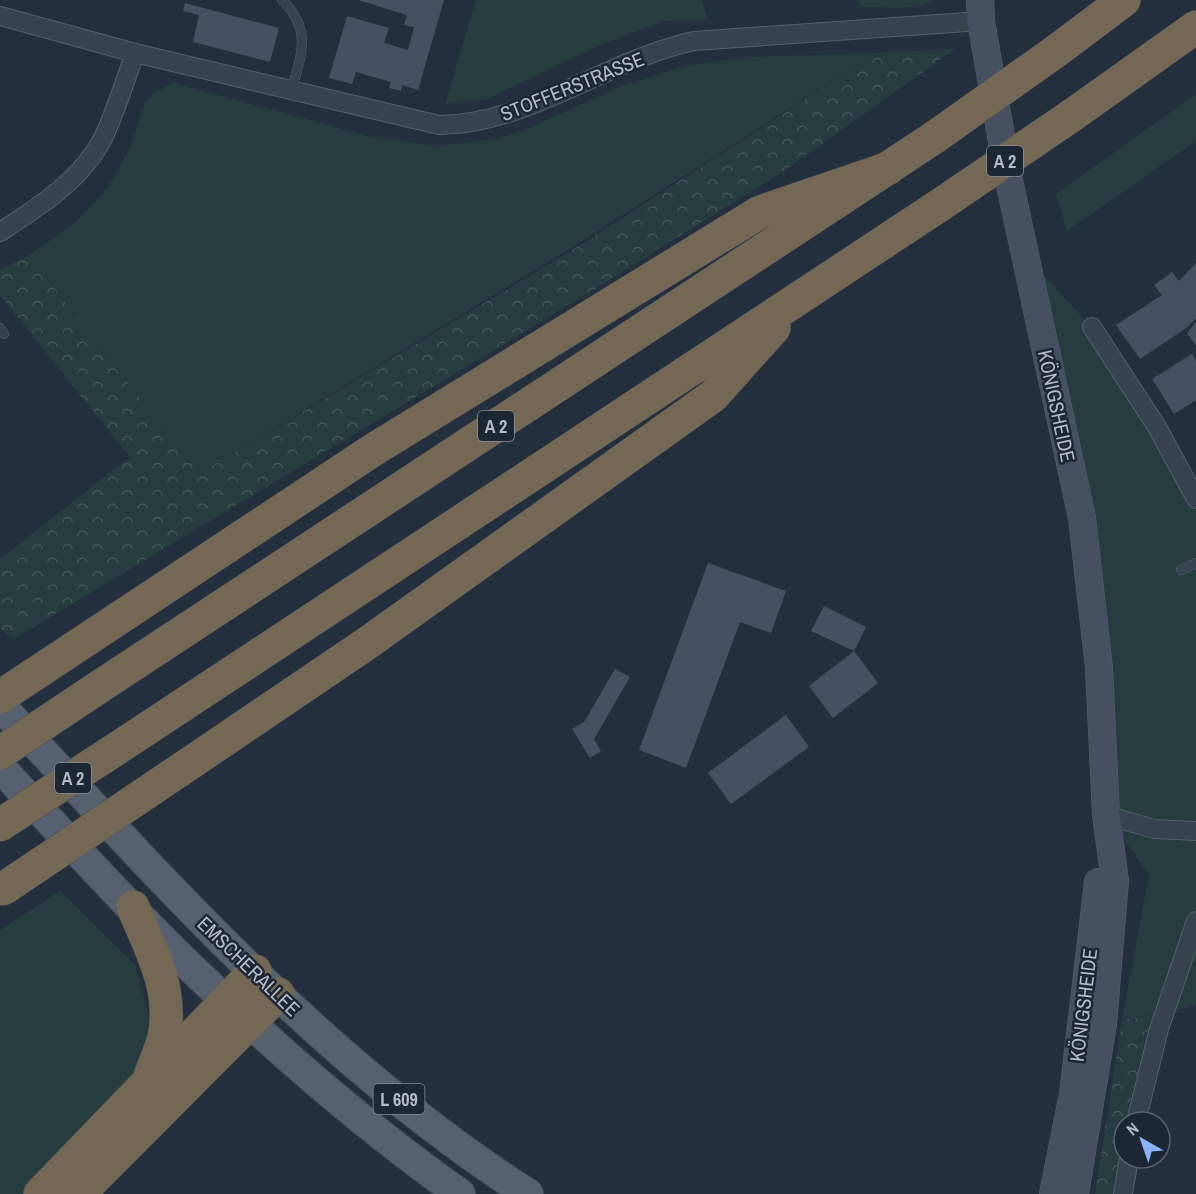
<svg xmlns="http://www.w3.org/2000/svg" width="1196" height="1194" viewBox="0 0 1196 1194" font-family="'Archivo Narrow',sans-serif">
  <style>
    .green { fill: #263c3f }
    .forest { fill: url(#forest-crowns) }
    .building { fill: #455162 }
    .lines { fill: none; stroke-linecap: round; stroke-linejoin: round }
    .lane-casing { stroke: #565f6c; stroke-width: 10 }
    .street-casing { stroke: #565f6c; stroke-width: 20 }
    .secondary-casing { stroke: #565f6c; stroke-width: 28 }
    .primary-casing { stroke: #414a57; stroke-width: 32 }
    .highway-casing { stroke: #434c59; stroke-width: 34 }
    .lane { stroke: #38414e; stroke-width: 9 }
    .street { stroke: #38414e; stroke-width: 18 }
    .secondary { stroke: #465061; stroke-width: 27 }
    .primary { stroke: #56606e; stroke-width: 30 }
    .highway { stroke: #746855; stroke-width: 33 }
    .highway-bridge-casing { stroke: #434c59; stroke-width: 34; stroke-linecap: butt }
    .highway-bridge { stroke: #746855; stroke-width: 33 }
    .labels { text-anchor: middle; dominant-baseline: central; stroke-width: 5; stroke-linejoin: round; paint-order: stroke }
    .shield { fill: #1d2633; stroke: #878f9c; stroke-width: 1.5 }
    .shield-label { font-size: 18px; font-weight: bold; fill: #b4bcc9 }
    .street-label { font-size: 20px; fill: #b4bcc9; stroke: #1d2633 }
  </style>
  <defs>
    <pattern id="forest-crowns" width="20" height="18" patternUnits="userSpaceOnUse" patternTransform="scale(1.5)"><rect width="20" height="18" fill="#263c3f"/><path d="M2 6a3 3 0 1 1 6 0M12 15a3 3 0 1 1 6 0" fill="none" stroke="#435659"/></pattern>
  </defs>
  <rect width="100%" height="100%" fill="#242f3e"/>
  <g class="green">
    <polygon points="476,0 702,0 708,20 664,21 600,45 487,99 445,104"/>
    <path d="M859,0h78c-21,11 -54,7 -78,7z"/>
    <polygon points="877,53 568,250 199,474 29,255 72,225 107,189 130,148 145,103 155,92 174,83 368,136 435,146 497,139 525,130 619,87 684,66 750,57"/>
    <polygon points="1196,94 1196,141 1067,231 1056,194"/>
    <polygon points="1023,253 1092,327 1196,499 1196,1001 1195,1006 1122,1020 1149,874 1106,815 1099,668"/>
    <polygon points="60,891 135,965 154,1033 139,1084 35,1194 0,1194 0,930"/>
  </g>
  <g class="forest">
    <polygon points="955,49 784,171 587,294 12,640 0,627 0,559 130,457 0,295 0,270 29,255 199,474 571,251 877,53"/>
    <polygon points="1157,1014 1128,1122 1124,1122 1124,1149 1117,1194 1095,1194 1122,1020"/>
  </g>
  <g class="building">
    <polygon points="358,0 444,0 418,90 402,85 401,91 389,88 391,82 356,72 352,84 329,78 347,16 389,28 384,43 408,50 414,27 404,25 407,15"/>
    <polygon points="185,3 279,28 270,62 193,42 199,15 183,11"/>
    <polygon points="1196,263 1196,318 1185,329 1140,359 1116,325 1162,295 1154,285 1172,272 1179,281"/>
    <polygon points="1196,322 1196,346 1187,333"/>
    <polygon points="1192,354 1196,361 1196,400 1174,414 1152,379"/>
    <polygon points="708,563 786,591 771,633 740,622 686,768 639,750"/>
    <polygon points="824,606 866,627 854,651 811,631"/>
    <polygon points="854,651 878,683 833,718 809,686"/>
    <polygon points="615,669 630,677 594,739 601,751 590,758 572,729 584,722"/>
    <polygon points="786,715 809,747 731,804 708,773"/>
  </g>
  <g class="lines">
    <g class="lane-casing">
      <g id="lane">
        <path d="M282,0c31,30 19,56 9,92"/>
        <polyline points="0,328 4,334"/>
        <polyline points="1181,570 1196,563"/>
      </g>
    </g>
    <g class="street-casing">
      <g id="street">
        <path d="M0,16l135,37 304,72c91,-1 167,-65 255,-84l287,-20"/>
        <path d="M0,232c39,-25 83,-53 104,-96 12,-26 21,-55 31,-83"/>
        <polyline points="1092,327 1157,427 1196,499"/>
        <polyline points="1106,815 1154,829 1196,831"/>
        <polyline points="1136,1122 1159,1029 1196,921"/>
        <polyline points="1123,1194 1129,1158"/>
      </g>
    </g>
    <g class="secondary-casing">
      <g id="secondary">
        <polyline points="980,0 981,21 1008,176 1082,518 1099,668 1106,815 1115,881 1103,1024 1075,1194"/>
        <polyline points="1053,1194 1073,1094 1098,882"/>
      </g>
    </g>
    <g class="primary-casing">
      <g id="primary">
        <path d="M0,705c162,176 325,359 528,489"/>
        <path d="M0,767c60,64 119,131 182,192 87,84 179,165 278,235"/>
      </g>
    </g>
    <g class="highway-casing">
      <g id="highway">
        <polyline points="1059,49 1124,0"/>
        <polyline points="1071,116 1196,27"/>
        <polyline points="102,685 935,137"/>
        <polyline points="0,697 373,450 760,212 889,168"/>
        <polyline points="145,730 940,205"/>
        <polyline points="183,768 366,644 713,396 774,328"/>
        <path d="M133,907c17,41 39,79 32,125 -2,14 -10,30 -15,44"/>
        <polyline points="40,1194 255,971"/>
        <polyline points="79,1194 278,994"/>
      </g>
    </g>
    <use href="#lane" class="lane"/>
    <use href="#street" class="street"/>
    <use href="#secondary" class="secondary"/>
    <use href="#primary" class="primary"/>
    <use href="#highway" class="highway"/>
    <g class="highway-bridge-casing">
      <g id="highway-bridge">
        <polyline points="935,137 1059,49"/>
        <polyline points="940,205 1071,116"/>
        <polyline points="0,753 102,685"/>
        <polyline points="0,825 145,730"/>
        <polyline points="3,889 183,768"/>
      </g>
    </g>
    <use href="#highway-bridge" class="highway-bridge"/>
  </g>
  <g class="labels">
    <g class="shield">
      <rect x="987" y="146" width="36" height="30" rx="4.5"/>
      <rect x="478" y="411" width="36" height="30" rx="4.5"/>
      <rect x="55" y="763" width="36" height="30" rx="4.5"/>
      <rect x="373.5" y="1084" width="51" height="30" rx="4.5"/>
    </g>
    <g class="shield-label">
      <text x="1005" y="161">A 2</text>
      <text x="496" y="426">A 2</text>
      <text x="73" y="778">A 2</text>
      <text x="399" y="1099">L 609</text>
    </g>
    <g class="street-label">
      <text transform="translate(572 86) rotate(-22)">STOFFERSTRASSE</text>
      <text transform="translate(1057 406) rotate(78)">KÖNIGSHEIDE</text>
      <text transform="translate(249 966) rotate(44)">EMSCHERALLEE</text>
      <text transform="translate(1083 1005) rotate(-83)">KÖNIGSHEIDE</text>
    </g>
  </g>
  <g transform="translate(1142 1140) rotate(320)"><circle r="28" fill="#1d2633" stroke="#59626f" stroke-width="1.5"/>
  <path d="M0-4.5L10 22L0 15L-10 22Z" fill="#8ab4f8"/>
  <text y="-9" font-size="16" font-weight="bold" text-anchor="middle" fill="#b4bcc9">N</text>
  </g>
</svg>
